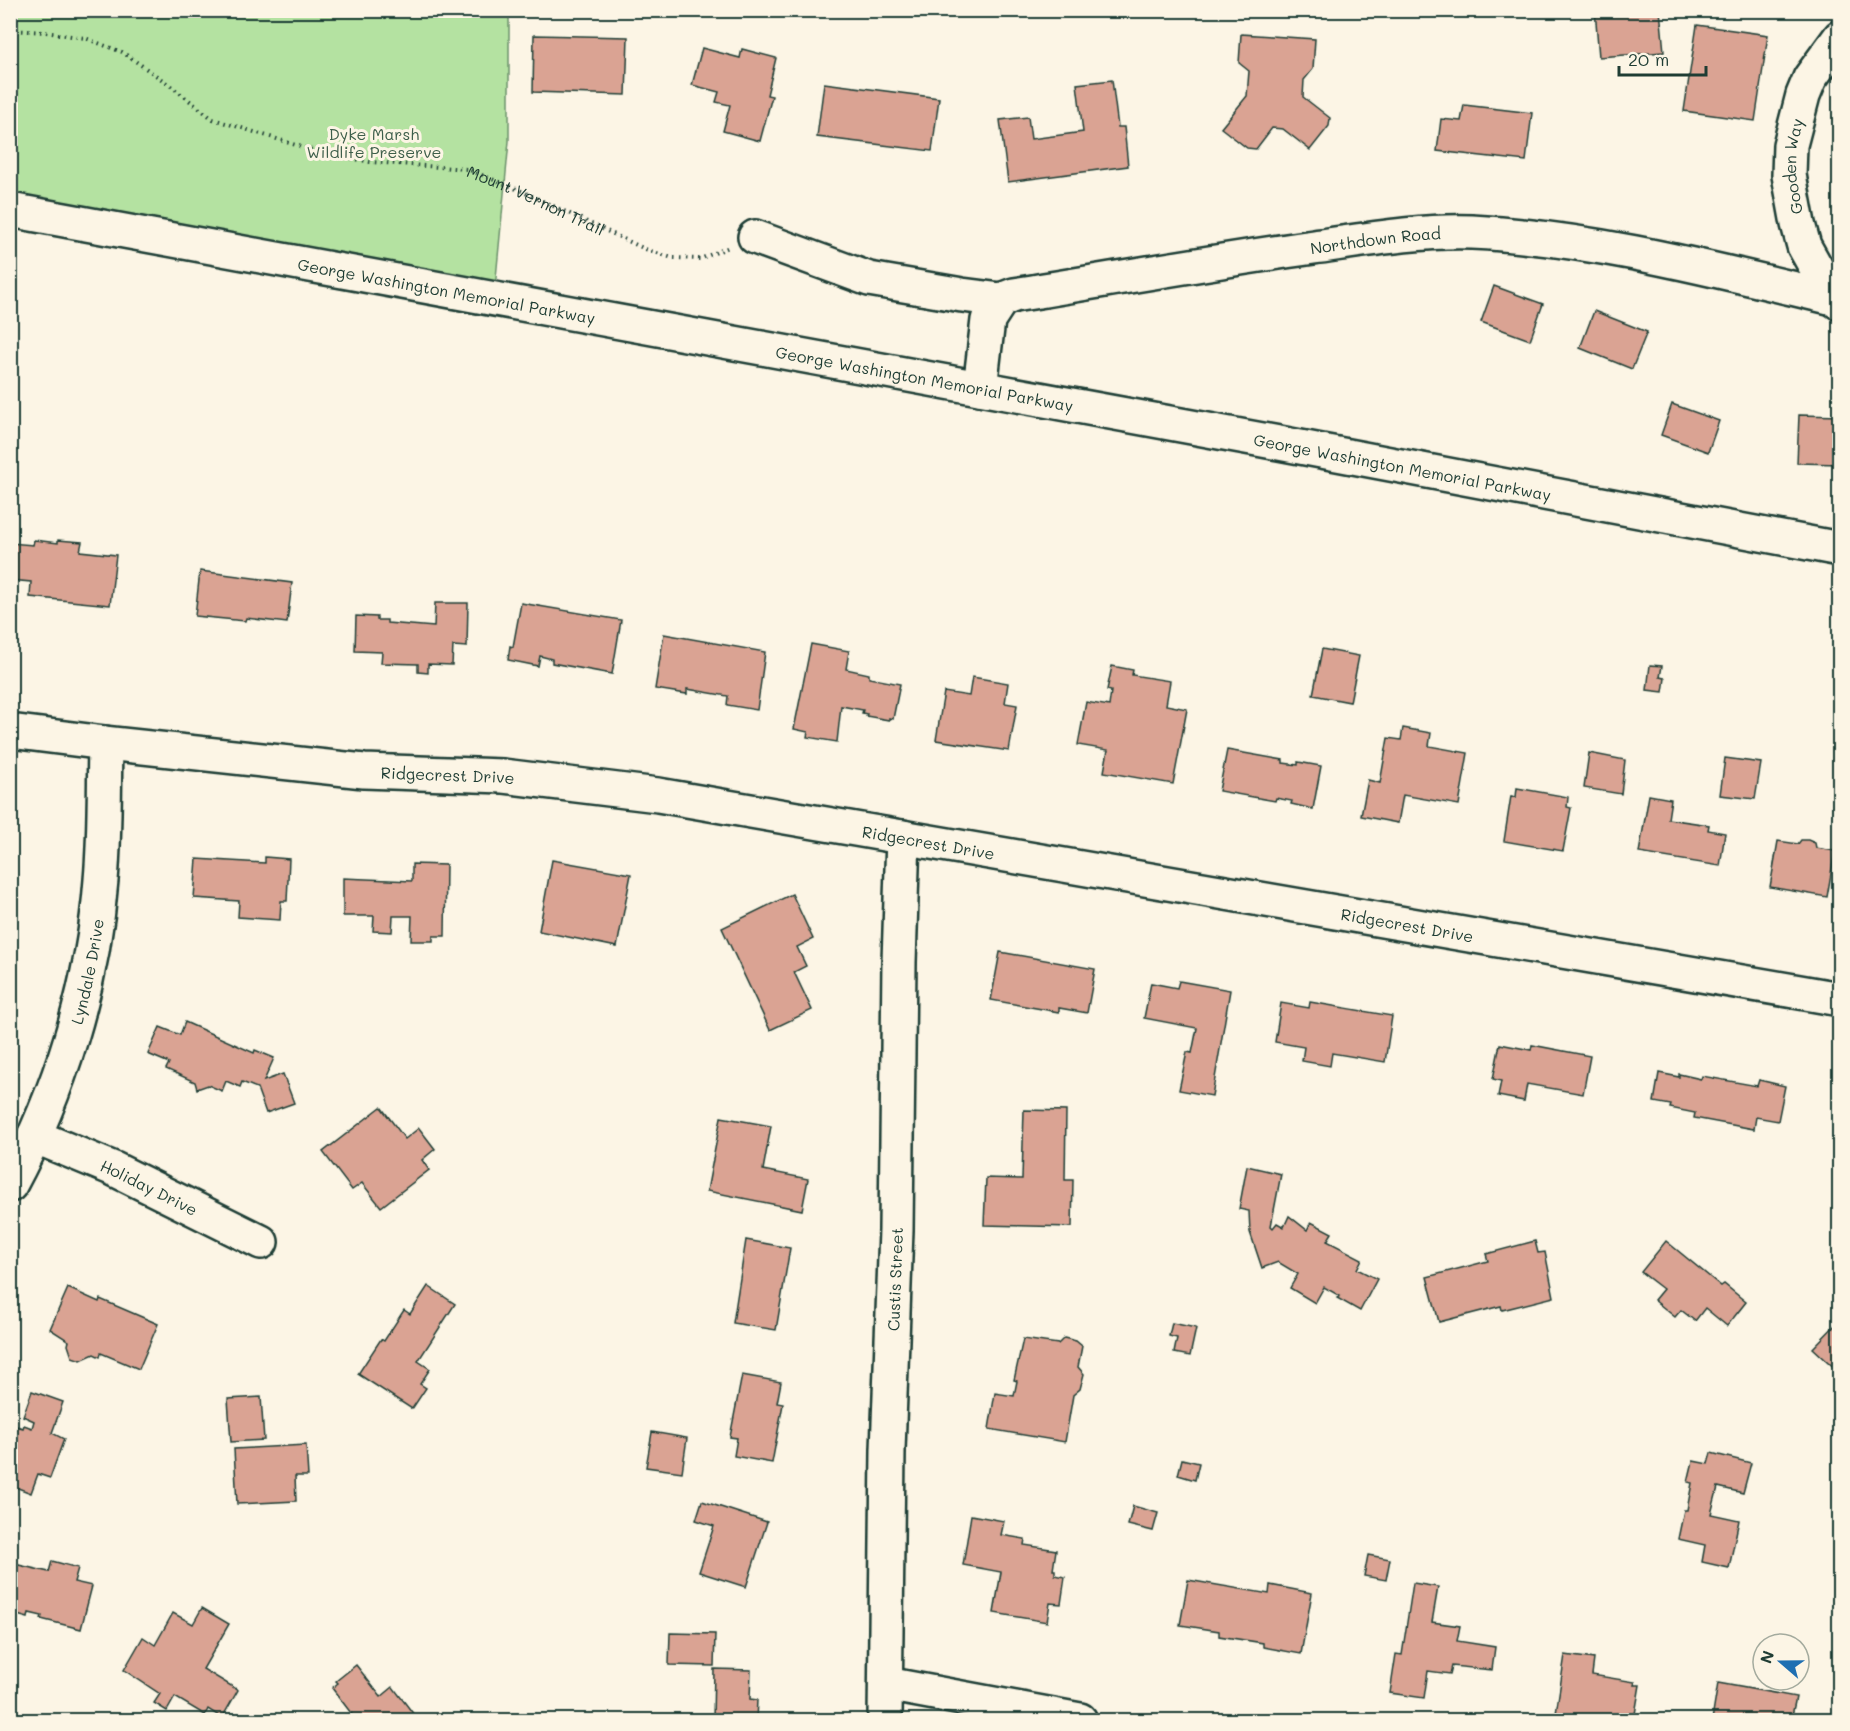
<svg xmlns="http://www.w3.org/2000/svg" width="1850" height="1731" viewBox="0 0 1850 1731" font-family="Mali,sans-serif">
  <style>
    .green { fill: #b4e2a1; stroke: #6a906a; stroke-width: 1.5 }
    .building { fill: #daa393; stroke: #1f3d34; stroke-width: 1.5 }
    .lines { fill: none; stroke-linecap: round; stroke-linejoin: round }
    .minor-casing { stroke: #1f3d34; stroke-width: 38 }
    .major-casing { stroke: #1f3d34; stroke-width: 38 }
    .path { stroke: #1f3d34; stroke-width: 4; stroke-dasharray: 1.5 4.5; stroke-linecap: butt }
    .minor { stroke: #fcf5e5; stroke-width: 33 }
    .major { stroke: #fcf5e5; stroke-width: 33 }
    .labels { text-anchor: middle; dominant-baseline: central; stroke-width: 6; stroke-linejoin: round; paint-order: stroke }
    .park-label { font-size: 16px; fill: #3d5e4a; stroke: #fcf5e5 }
    .street-label { font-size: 16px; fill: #1f3d34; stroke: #fcf5e5 }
  </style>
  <rect width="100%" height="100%" fill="#fcf5e5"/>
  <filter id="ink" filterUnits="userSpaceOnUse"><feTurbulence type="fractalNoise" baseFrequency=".0167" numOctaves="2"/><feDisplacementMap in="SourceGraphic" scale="12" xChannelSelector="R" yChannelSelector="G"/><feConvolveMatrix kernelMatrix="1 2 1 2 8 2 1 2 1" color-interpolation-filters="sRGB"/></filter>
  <g filter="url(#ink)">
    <polygon class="green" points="10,11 509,11 509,141 494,299 11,209"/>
    <g class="building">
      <polygon points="1595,10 1660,10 1664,52 1599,57"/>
      <polygon points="1697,25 1768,35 1755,121 1684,111"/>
      <polygon points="1241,34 1315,39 1313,69 1304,80 1303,97 1330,118 1329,126 1310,150 1283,129 1272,128 1256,149 1247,148 1221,128 1247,96 1249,71 1239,63"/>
      <polygon points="534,35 628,37 626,95 533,92"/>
      <polygon points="702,48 740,58 742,49 776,58 767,95 772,96 760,141 723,131 730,105 716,102 719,92 692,85"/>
      <polygon points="1112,80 1118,127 1124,127 1128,166 1008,182 1000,120 1028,117 1031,139 1083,132 1077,84"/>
      <polygon points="824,83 939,98 932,151 817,137"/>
      <polygon points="1464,105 1532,113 1526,161 1437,151 1441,119 1461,121"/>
      <polygon points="1494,286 1543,304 1530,340 1481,322"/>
      <polygon points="1594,311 1647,332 1632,369 1580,348"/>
      <polygon points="1672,404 1719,421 1708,452 1661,435"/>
      <polygon points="1799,415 1840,416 1840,464 1797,463"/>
      <polygon points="34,540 58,543 58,540 82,542 80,551 116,555 110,605 30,597 31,582 10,580 10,543 33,545"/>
      <polygon points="200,571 292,583 287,623 246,618 245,621 195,616"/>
      <polygon points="435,603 468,603 467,647 453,646 452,665 428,664 428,673 418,672 418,664 381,663 382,652 355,651 356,616 377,617 377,620 387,620 387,623 434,627"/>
      <polygon points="521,603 621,620 612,674 552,663 552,659 540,656 538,666 508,660 510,646 513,647"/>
      <polygon points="664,634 765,652 757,710 727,705 728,696 687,689 687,694 655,689"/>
      <polygon points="811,644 849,651 846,669 869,674 869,678 900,684 893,719 889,718 889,720 866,716 867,714 862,713 863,710 841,706 837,742 807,737 808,732 794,729"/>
      <polygon points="1322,649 1359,656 1350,702 1313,695"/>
      <polygon points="1650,665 1662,666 1660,677 1665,678 1663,692 1647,690"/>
      <polygon points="1112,666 1133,670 1132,675 1170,681 1166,705 1187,709 1173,784 1104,772 1108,750 1078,745 1086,702 1109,706 1111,691 1107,690"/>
      <polygon points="972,677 1008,683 1005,703 1017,705 1009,751 936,740 944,692 969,696"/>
      <polygon points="1403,728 1431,733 1429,746 1468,753 1459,805 1403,795 1398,823 1361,816 1368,780 1380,783 1388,738 1401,740"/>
      <polygon points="1227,750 1283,760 1283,763 1298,765 1298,762 1321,766 1313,809 1291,804 1292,801 1276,798 1275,801 1219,791"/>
      <polygon points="1589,753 1625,760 1621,794 1584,788"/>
      <polygon points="1725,758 1761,763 1755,799 1720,795"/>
      <polygon points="1517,788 1568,797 1567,807 1571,808 1563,851 1504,841 1511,796 1516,797"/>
      <polygon points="1649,795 1671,799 1668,819 1709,825 1708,830 1725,833 1720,866 1639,853"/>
      <polygon points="1801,840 1808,840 1815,843 1816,848 1835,851 1827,897 1770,887 1778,841 1798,844"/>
      <polygon points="265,857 289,859 287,901 281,901 280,920 238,917 239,901 194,898 197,859 265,863"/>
      <polygon points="552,860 631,874 617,947 539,931"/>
      <polygon points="412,864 446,865 445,936 433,936 433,941 411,941 412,916 393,916 392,932 373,931 374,916 343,916 343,878 412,881"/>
      <polygon points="792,894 813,939 797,947 806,966 794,972 812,1010 770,1030 722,928"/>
      <polygon points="1000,952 1095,969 1087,1013 1059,1008 1059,1012 991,1000"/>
      <polygon points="1179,981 1230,990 1212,1096 1179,1090 1187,1052 1192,1053 1197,1028 1144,1018 1151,983 1177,988"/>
      <polygon points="1310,1002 1392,1016 1385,1062 1332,1053 1330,1066 1302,1061 1304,1047 1275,1042 1281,1003 1309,1008"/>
      <polygon points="185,1022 254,1053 255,1050 274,1058 264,1081 283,1074 294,1103 266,1113 257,1088 242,1082 240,1087 226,1081 222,1091 208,1085 197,1089 195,1082 166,1069 169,1063 148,1054 160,1027 180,1035"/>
      <polygon points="1500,1044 1531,1050 1532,1045 1590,1056 1583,1094 1527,1084 1524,1101 1498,1096 1501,1081 1493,1079"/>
      <polygon points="1659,1073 1679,1077 1679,1074 1701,1079 1702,1076 1757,1086 1759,1080 1785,1086 1778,1121 1756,1117 1754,1129 1694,1118 1695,1113 1670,1108 1671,1105 1654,1102"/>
      <polygon points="381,1107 405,1139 419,1128 435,1149 422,1160 429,1170 381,1207 362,1183 352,1190 323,1152"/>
      <polygon points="1024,1110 1066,1111 1065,1180 1073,1180 1072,1227 984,1225 986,1178 1022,1179"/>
      <polygon points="721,1117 771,1126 763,1170 808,1179 802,1210 707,1191"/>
      <polygon points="1247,1166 1281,1174 1271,1226 1273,1228 1277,1223 1284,1227 1289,1216 1307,1230 1311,1222 1332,1233 1327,1241 1362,1259 1357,1269 1377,1279 1360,1311 1337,1298 1340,1296 1324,1287 1315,1303 1290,1288 1298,1274 1278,1262 1262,1268 1250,1232 1249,1211 1239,1209"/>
      <polygon points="746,1240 790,1248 776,1330 733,1323"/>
      <polygon points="1535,1241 1538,1253 1545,1252 1554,1297 1502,1310 1501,1306 1439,1322 1427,1277 1488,1261 1486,1254"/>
      <polygon points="1666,1241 1721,1286 1724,1284 1746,1302 1727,1326 1705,1308 1695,1321 1681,1310 1675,1317 1654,1300 1663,1289 1641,1272"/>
      <polygon points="428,1286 455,1304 418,1361 430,1369 420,1384 426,1388 412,1409 358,1374 381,1339 384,1341 404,1310 410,1314"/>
      <polygon points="68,1288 99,1302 100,1299 158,1324 139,1369 101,1353 100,1357 94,1354 81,1360 72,1357 68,1345 69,1341 50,1329"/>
      <polygon points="1840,1320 1840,1373 1813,1348"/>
      <polygon points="1172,1323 1196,1328 1190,1356 1174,1353 1177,1338 1169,1336"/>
      <polygon points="1064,1338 1076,1341 1082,1346 1078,1367 1084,1374 1080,1389 1073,1395 1065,1442 989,1429 995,1393 1014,1396 1017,1381 1014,1380 1023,1339 1058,1344"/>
      <polygon points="742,1375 781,1382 777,1403 783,1404 772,1463 734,1456 737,1438 730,1437"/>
      <polygon points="32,1391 63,1402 52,1433 64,1439 50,1478 38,1474 31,1493 10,1485 10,1424 23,1428 24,1425 32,1428 34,1421 23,1416"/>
      <polygon points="261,1397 264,1440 231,1442 228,1399"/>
      <polygon points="652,1432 687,1438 682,1472 646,1467"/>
      <polygon points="306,1445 308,1476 295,1476 296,1501 237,1504 234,1449"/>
      <polygon points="1711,1453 1751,1463 1743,1493 1718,1487 1711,1514 1739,1520 1729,1568 1702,1562 1705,1545 1678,1539 1684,1510 1687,1510 1692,1483 1688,1482 1693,1461 1708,1464"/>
      <polygon points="1182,1459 1199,1463 1195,1480 1178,1475"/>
      <polygon points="702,1501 767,1522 746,1587 699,1572 714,1526 696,1520"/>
      <polygon points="1133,1506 1158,1513 1153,1531 1128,1525"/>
      <polygon points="971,1515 1004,1521 1001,1535 1025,1539 1024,1545 1056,1550 1053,1570 1055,1570 1055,1575 1065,1577 1061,1604 1050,1603 1047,1622 994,1613 1001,1572 963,1565"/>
      <polygon points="1368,1555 1390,1559 1386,1580 1364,1576"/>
      <polygon points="52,1561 78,1568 74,1582 92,1586 81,1629 41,1619 42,1616 29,1613 28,1618 10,1613 10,1563 49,1572"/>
      <polygon points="1188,1580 1269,1594 1270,1585 1312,1593 1301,1654 1263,1647 1263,1643 1219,1636 1219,1631 1180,1625"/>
      <polygon points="1413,1583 1438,1587 1432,1622 1460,1626 1457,1641 1495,1647 1492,1670 1452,1666 1450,1674 1428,1671 1424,1698 1390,1693 1396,1654 1402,1655"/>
      <polygon points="202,1608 229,1624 203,1669 238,1690 222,1718 208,1709 205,1715 175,1697 167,1711 154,1703 160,1694 124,1670 143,1637 155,1645 173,1613 193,1624"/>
      <polygon points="670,1633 715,1634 714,1666 669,1665"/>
      <polygon points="1565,1655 1594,1659 1592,1675 1635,1682 1634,1685 1640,1685 1634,1720 1584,1719 1584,1720 1555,1720"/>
      <polygon points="356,1665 381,1697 393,1687 418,1720 349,1720 354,1717 332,1688 338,1683 336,1681"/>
      <polygon points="714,1669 751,1670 750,1699 757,1700 756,1720 713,1720"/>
      <polygon points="1718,1683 1796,1697 1791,1720 1712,1720"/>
    </g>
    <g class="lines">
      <g class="minor-casing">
        <g id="minor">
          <polyline points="755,237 869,279 962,295 1001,300"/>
          <path id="s2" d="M1833,298l-29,-52 -6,-22 -9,-49 1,-30 13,-50 7,-17 30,-41"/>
          <path id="s3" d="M980,388l8,-68 13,-20 13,-5c100,-16 200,-34 300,-48 50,-7 108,-17 158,-15 122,6 243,38 361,66l7,5"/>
          <path id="s4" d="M10,731l95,12 259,28 139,5 155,19 1182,204"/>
          <path id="s5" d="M34,1136l80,33 147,73"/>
          <path id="s6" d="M10,1185c50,-93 83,-199 91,-305 4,-45 3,-91 4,-137"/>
          <polyline points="886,1684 1080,1720"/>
          <path id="s7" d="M885,1720l3,-270 8,-220 3,-268 4,-125"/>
        </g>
      </g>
      <g class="major-casing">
        <g id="major">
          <path id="s8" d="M10,210l1269,233 561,106"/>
        </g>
      </g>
      <path class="path" id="s1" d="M10,30l35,2 40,6 37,14 45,31 46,36 102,32 55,11 97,7 52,21 126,59 27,9 28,1 29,-12"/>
      <use href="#minor" class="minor"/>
      <use href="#major" class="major"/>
    </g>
  </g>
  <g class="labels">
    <g class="park-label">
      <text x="374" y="133">Dyke Marsh<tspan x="374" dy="18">Wildlife Preserve</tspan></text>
    </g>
    <g class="street-label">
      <text stroke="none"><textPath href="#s2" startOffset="141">Gooden Way</textPath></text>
      <text stroke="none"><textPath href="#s1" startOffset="564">Mount Vernon Trail</textPath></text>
      <text stroke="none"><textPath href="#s3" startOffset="472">Northdown Road</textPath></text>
      <text stroke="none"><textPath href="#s8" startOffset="444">George Washington Memorial Parkway</textPath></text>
      <text stroke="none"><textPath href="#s8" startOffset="930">George Washington Memorial Parkway</textPath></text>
      <text stroke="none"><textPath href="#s8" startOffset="1416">George Washington Memorial Parkway</textPath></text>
      <text stroke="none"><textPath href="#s4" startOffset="440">Ridgecrest Drive</textPath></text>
      <text stroke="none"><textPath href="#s4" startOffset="926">Ridgecrest Drive</textPath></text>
      <text stroke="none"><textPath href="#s4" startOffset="1412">Ridgecrest Drive</textPath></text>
      <text stroke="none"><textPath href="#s6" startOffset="228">Lyndale Drive</textPath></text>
      <text stroke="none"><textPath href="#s5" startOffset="126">Holiday Drive</textPath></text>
      <text stroke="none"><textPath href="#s7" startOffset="441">Custis Street</textPath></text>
    </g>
  </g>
  <rect width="1850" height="1731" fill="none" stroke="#fcf5e5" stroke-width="36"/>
  <rect x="18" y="18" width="1814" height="1695" fill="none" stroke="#1f3d34" stroke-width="2" filter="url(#ink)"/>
  <g transform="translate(1781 1662) rotate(290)"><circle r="28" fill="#fcf5e5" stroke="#a4ab9e" stroke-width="1.5"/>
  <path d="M0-4.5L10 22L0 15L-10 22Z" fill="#1f6fb2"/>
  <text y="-9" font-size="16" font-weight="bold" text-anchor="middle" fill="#1f3d34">N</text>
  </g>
  <path d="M1619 66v9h87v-9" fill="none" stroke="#1f3d34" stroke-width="3"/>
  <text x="1628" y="66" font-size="18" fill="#1f3d34" stroke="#fcf5e5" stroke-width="4.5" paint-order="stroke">20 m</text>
</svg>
